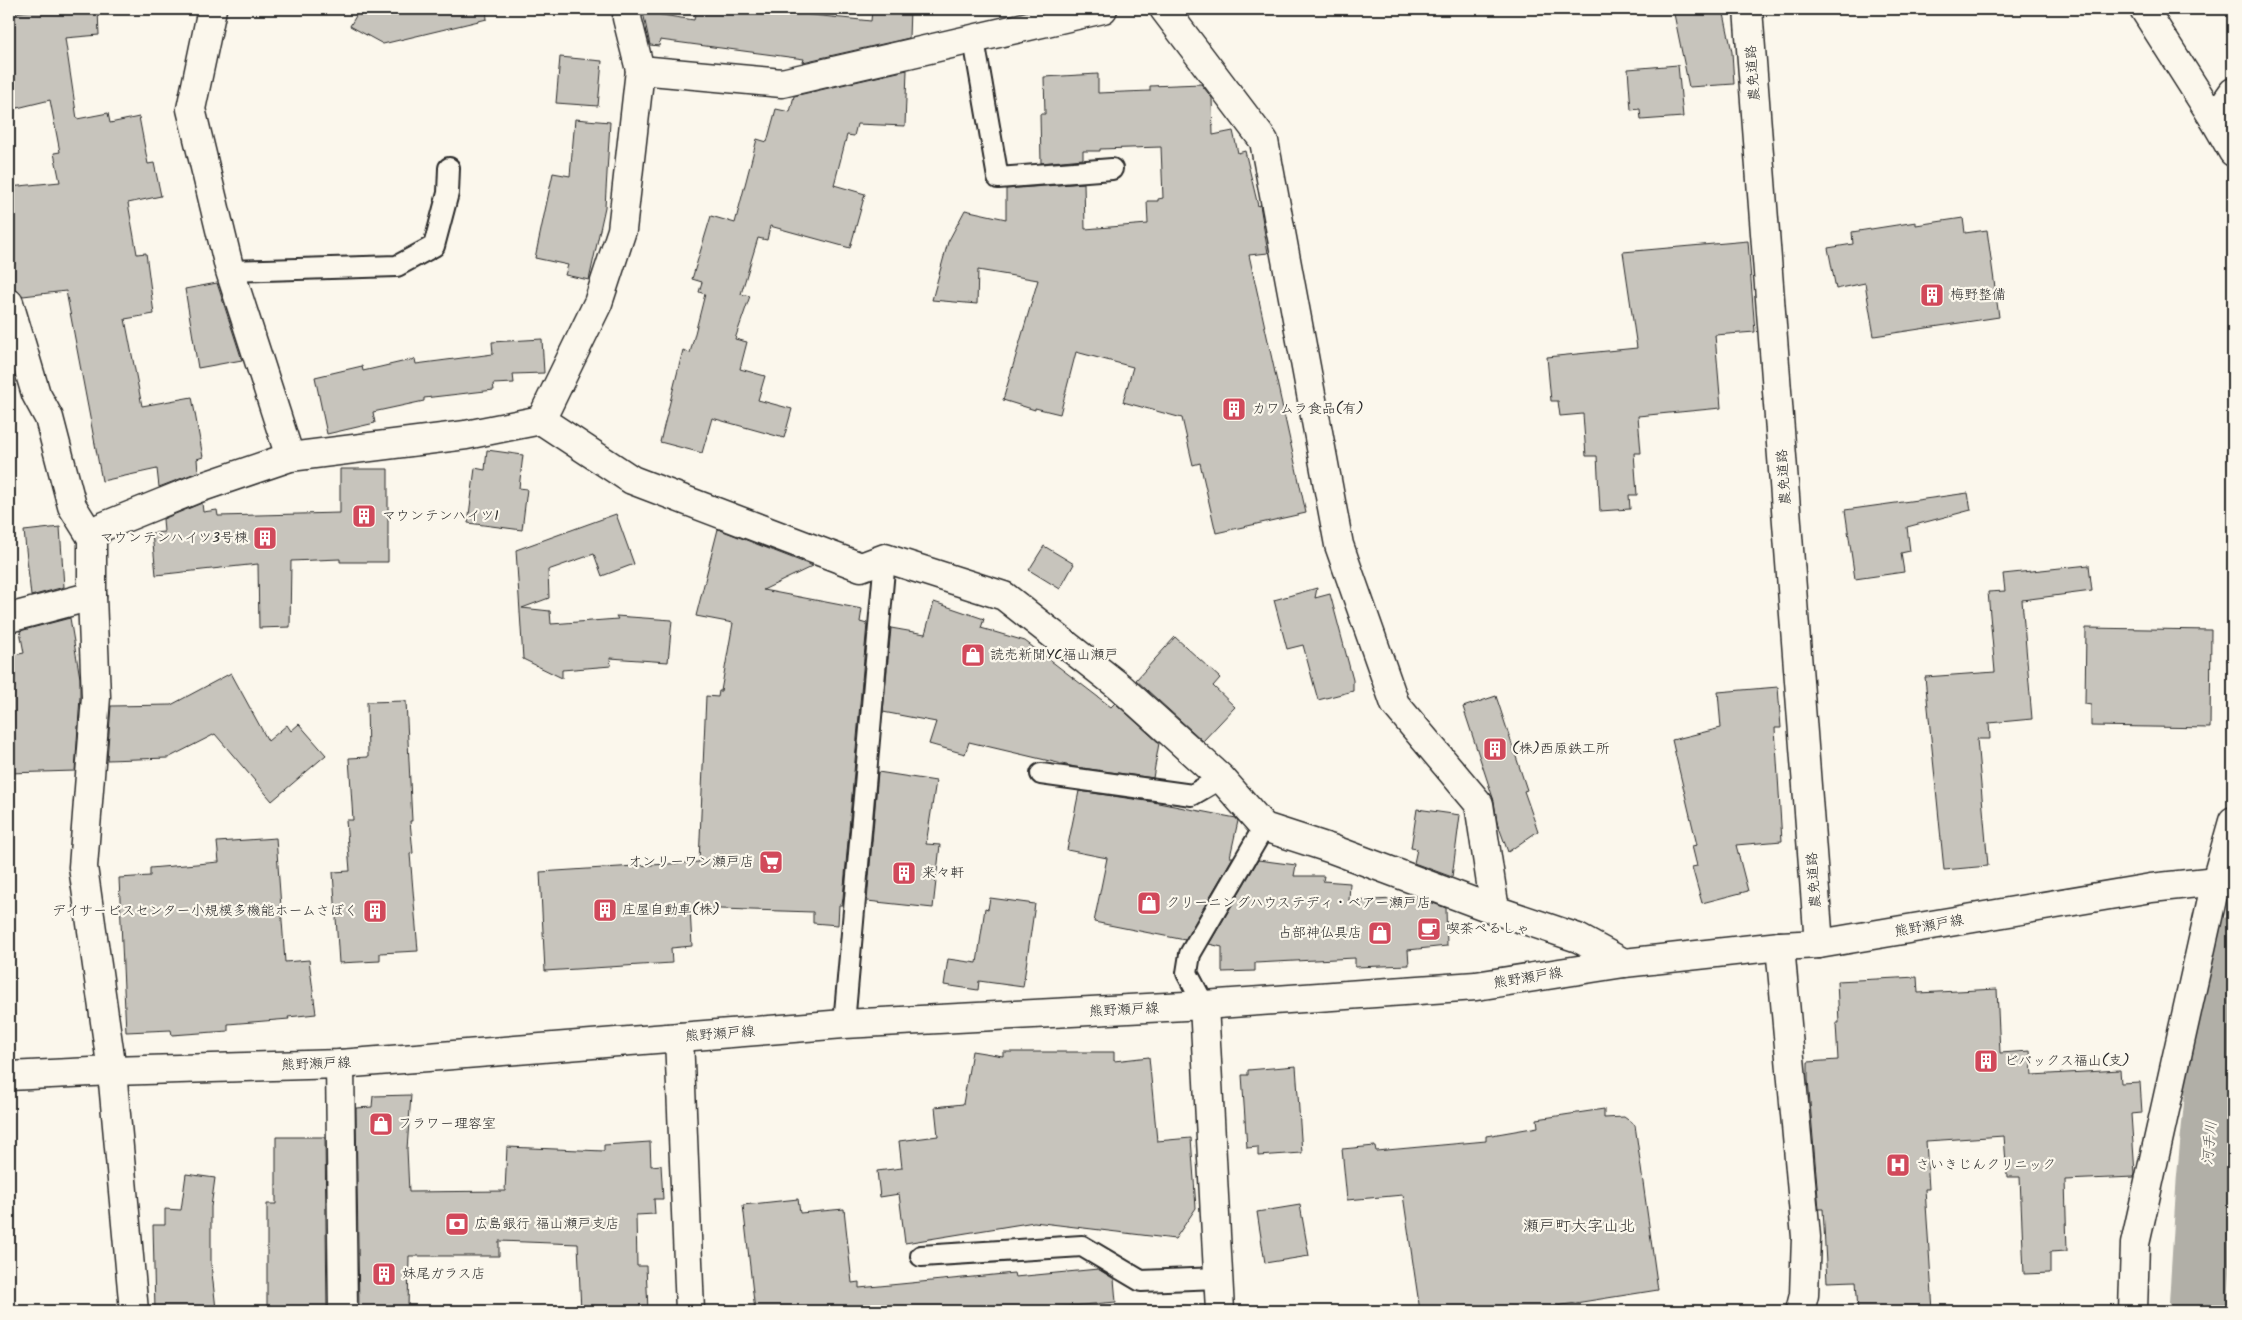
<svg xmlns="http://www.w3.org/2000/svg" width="2242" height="1320" viewBox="0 0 2242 1320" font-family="Kalam,'Klee One',sans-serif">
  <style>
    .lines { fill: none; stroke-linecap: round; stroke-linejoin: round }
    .river { stroke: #b1afa7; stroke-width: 59 }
    .building { fill: #c7c4bc; stroke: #2b2b2b }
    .service-casing { stroke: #2b2b2b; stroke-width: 24 }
    .minor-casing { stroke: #2b2b2b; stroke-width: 31 }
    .tertiary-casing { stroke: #2b2b2b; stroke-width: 31 }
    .secondary-casing { stroke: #2b2b2b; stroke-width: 31 }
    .service { stroke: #fbf7ec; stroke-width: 20 }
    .minor { stroke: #fbf7ec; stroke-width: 28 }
    .tertiary { stroke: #fbf7ec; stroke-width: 28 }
    .secondary { stroke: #fbf7ec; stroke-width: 28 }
    .labels { text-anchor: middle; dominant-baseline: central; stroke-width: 4.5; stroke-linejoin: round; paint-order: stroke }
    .street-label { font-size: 14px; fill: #2b2b2b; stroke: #fbf7ec }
    .poi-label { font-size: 14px; fill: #2b2b2b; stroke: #fbf7ec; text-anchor: start }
    .water-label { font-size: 15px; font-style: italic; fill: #5a5956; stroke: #fbf7ec }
    .quarter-label { font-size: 16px; fill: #2b2b2b; stroke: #fbf7ec }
  </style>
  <rect width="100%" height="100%" fill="#fbf7ec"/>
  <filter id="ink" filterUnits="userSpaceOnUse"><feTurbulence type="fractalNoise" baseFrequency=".02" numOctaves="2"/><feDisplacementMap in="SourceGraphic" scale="10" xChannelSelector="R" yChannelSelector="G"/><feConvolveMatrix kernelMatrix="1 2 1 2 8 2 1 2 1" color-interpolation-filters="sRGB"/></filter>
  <g filter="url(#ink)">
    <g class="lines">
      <polyline class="river" points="2198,1311 2206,1182 2226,973 2233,946"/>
    </g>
    <g class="building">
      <polygon points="40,9 98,9 99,35 65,38 77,119 108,113 110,123 139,117 148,164 154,163 161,196 128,203 137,254 146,253 154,314 125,319 142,406 192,397 203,457 197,459 198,472 159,487 157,469 102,481 66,291 23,296 19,291 9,288 9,187 60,182 54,153 60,152 50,100 9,110 9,14"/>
      <polygon points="360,9 486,9 487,19 383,44 350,26"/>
      <polygon points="696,9 753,9 871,21 872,9 910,9 909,38 803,62 804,59 660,40 659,46 650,45 643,12 694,20"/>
      <polygon points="1673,9 1723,9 1732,52 1734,84 1689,87"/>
      <polygon points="560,57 602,61 598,106 556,103"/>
      <polygon points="1678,65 1683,117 1641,120 1640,109 1631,110 1628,69"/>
      <polygon points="907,70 905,126 857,124 854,136 847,135 834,185 865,194 850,248 770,226 767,240 758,238 741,294 750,296 735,339 747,342 740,369 765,376 758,400 792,409 784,438 712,418 702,453 660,442 683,350 690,353 705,294 699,292 702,282 692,279 711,216 735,223 757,139 767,142 776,109 790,112 794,96"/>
      <polygon points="1098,74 1098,93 1150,91 1150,86 1201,84 1212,98 1213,135 1233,131 1238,153 1245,151 1258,206 1260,205 1268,253 1249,255 1306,513 1216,533 1200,463 1193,465 1182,418 1123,402 1133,367 1076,352 1060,414 1035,408 1035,410 1003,400 1038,280 978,270 977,304 932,300 948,242 965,210 1006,219 1006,189 1084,183 1085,229 1148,224 1147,201 1158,201 1158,199 1163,198 1161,147 1100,149 1100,151 1083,151 1083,159 1041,163 1040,114 1045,114 1044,77"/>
      <polygon points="575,119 610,122 605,207 589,280 565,275 568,265 535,258 553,173 570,176"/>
      <polygon points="1963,218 1965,233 1987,230 1999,317 1874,336 1865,283 1836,289 1828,248 1853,244 1852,232 1916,222 1916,225"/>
      <polygon points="1748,241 1755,332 1715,335 1721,408 1638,416 1641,453 1634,453 1637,495 1629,495 1630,509 1600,511 1597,456 1586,456 1583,414 1560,416 1558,401 1551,401 1547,357 1637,348 1623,252"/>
      <polygon points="217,283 242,360 198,368 185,289"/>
      <polygon points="542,339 544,373 513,374 514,383 493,384 494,390 424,398 424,401 373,412 375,423 327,434 315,377 362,366 363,371 415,359 416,364 493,354 492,342"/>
      <polygon points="487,450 523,455 519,488 527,489 522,530 468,523 475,468 485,470"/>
      <polygon points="340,469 388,469 388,562 340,562 340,559 291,561 290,627 259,628 258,564 156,575 152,533 164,532 163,519 202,503 203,512 217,510 218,516 340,513"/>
      <polygon points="1968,493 1971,510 1907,527 1910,551 1901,553 1904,572 1855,579 1845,510"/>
      <polygon points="616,514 634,564 602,576 594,554 548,570 549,598 522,608 550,611 551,624 618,619 616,616 672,620 668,662 610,658 611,666 562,670 562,678 523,659 516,550"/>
      <polygon points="60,527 64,587 31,596 24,531"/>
      <polygon points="718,529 813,566 763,590 862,609 860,622 867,624 843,898 842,905 839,905 838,925 813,923 813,912 690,908 692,946 671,948 672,963 545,971 540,872 699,862 706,696 718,697 719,691 721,691 733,623 696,616"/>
      <polygon points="1044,546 1074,564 1060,589 1029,570"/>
      <polygon points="2089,565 2092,591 2022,600 2032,719 1989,723 1990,739 1977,739 1988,866 1944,870 1925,677 1995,672 1988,592 2005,591 2003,574"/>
      <polygon points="1317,588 1315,598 1330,594 1353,680 1353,691 1318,700 1303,645 1287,649 1274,600"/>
      <polygon points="934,602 984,619 981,628 1025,641 1111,707 1115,703 1159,743 1153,778 1075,767 969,742 965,754 929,744 936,722 883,712 891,628 925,634"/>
      <polygon points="70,618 80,678 80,697 75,771 9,773 9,656 24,653 20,631"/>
      <polygon points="2086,628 2211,630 2210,728 2091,726 2091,705 2085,704"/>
      <polygon points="1175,637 1220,678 1213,686 1235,707 1203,741 1136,680"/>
      <polygon points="231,673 268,741 287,725 291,731 299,724 326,755 272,801 215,734 168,758 107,760 111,706 171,705"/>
      <polygon points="1778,687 1781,728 1775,728 1782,841 1736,845 1748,891 1702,903 1692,867 1697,866 1692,846 1697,845 1672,740 1721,728 1718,692"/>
      <polygon points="1496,696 1527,790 1524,791 1538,831 1508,852 1497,822 1494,801 1463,707"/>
      <polygon points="406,701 412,821 410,821 413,853 410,854 418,951 380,953 380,961 339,963 333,872 350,871 346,820 353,820 349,758 368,757 367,702"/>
      <polygon points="878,772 936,781 926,844 940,845 933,908 867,901"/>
      <polygon points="1079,791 1153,802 1236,818 1238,821 1230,857 1233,857 1185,940 1094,922 1107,858 1067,850"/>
      <polygon points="1417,809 1460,815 1452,877 1414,863 1417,849 1411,848"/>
      <polygon points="276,838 285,962 309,960 316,1014 288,1017 289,1019 228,1024 228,1031 172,1035 171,1030 126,1032 119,878 150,876 150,868 219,862 217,842"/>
      <polygon points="1258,860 1296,865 1294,876 1324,876 1323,881 1350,883 1349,901 1395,899 1407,902 1409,894 1446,908 1447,946 1408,950 1409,965 1355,967 1355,958 1255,963 1255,971 1222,972 1222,947 1209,944"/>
      <polygon points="990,898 1035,904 1023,987 979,981 978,990 944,985 948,959 977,963 985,908 988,909"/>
      <polygon points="1917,977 1918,993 1997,989 2000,1053 2030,1051 2032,1075 2120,1070 2121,1083 2140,1082 2142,1113 2131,1114 2135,1174 2134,1177 2065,1180 2067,1251 2050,1252 2050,1273 2024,1274 2020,1177 2007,1177 2004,1136 1926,1141 1929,1189 1925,1189 1933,1311 1858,1311 1856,1281 1827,1282 1823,1209 1819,1209 1808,1079 1808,1062 1838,1060 1836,1023 1839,1023 1837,981"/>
      <polygon points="972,1051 1003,1056 1003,1052 1114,1052 1114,1061 1149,1057 1157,1141 1191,1138 1196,1208 1175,1239 1034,1222 905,1243 899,1194 880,1197 877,1171 902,1168 899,1141 938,1136 935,1107 963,1104"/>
      <polygon points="1296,1066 1302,1153 1258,1156 1258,1147 1247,1148 1242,1075 1248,1075 1248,1070"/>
      <polygon points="411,1095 407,1149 409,1192 505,1191 507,1147 604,1151 604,1145 650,1142 651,1166 661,1165 663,1199 654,1199 655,1214 636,1215 637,1266 646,1266 648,1311 581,1311 578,1244 499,1241 499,1256 409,1256 408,1311 359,1311 356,1108 372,1107 373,1096"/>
      <polygon points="1604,1109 1604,1118 1624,1117 1635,1125 1658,1290 1550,1307 1551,1311 1420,1311 1403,1195 1347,1200 1342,1149 1375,1146 1376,1151 1486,1141 1486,1136 1538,1127 1537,1119"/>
      <polygon points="276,1137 325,1137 327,1311 267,1311 267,1204 276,1204"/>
      <polygon points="186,1174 215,1178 211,1207 211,1264 216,1309 208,1309 208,1311 155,1311 153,1225 165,1225 165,1209 181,1210"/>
      <polygon points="798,1199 800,1213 844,1209 852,1283 859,1282 859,1288 1014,1273 1015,1277 1098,1269 1114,1279 1116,1302 1016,1311 755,1311 743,1205"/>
      <polygon points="1300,1205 1309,1256 1265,1263 1257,1212"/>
    </g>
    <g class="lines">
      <g class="service-casing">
        <g id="service">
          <polyline points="974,40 998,178 1112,169"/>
          <polyline points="230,271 397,266 434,246 448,193 449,168"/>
          <polyline points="1041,774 1192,795 1221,778"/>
          <polyline points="1204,1005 1187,973 1190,954 1264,827"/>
          <polyline points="844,1024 885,558"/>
          <polyline points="921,1256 1082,1246 1141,1281 1218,1278"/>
        </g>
      </g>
      <g class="minor-casing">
        <g id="minor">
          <polyline points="212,9 191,109 230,271 290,457"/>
          <polyline points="1164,9 1264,141 1339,545 1395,704 1479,804 1495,910"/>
          <polyline points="2144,9 2214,119"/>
          <polyline points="640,70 782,83 1103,9"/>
          <polyline points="2233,92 2214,119 2233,152"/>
          <polyline points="9,303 36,394 49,418 72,506 92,538"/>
          <polyline points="541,420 598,303 622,230 640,70 627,18 628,9"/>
          <polyline points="9,618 92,596"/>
          <polyline points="1780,946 1806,1237 1804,1295 1800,1311"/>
          <polyline points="1204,1005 1220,1311"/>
          <polyline points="679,1037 690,1311"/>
          <polyline points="340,1064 343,1311"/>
          <polyline points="112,1071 83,867 96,697 92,596 92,538 102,527 196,489 290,457 466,435 541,420 632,480 861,567 885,558 1004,596 1120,687 1221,778 1264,827 1332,849 1495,910 1578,938 1624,963"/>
          <polyline points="2133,1311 2135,1244 2216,881 2233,821"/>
        </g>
      </g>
      <g class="tertiary-casing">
        <g id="tertiary">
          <polyline points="1748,9 1819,944"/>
          <polyline points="112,1071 134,1311"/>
        </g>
      </g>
      <g class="secondary-casing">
        <polyline id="secondary" points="9,1076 112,1071 340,1064 844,1024 1204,1005 1476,986 1624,963 1780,946 1819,944 2151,888 2216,881 2233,886"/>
      </g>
      <use href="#service" class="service"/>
      <use href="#minor" class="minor"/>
      <use href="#tertiary" class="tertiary"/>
      <use href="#secondary" class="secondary"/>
    </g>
  </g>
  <defs>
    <g id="building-square" transform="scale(1.25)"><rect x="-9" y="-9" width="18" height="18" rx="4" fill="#d1495b" stroke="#fbf7ec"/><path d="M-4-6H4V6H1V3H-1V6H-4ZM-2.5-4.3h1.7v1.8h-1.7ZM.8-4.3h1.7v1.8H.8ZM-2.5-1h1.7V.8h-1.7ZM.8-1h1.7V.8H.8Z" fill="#fff"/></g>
    <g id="shop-square" transform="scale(1.25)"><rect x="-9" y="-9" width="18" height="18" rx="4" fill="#d1495b" stroke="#fbf7ec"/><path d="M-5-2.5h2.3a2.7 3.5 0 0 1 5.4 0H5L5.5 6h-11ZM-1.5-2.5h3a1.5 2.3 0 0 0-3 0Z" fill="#fff"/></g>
    <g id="supermarket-square" transform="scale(1.25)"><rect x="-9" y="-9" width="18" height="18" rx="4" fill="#d1495b" stroke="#fbf7ec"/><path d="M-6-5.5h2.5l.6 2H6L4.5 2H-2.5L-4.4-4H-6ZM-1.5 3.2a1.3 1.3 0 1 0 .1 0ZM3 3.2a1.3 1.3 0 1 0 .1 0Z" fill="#fff"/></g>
    <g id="cafe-square" transform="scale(1.25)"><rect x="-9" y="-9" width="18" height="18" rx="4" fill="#d1495b" stroke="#fbf7ec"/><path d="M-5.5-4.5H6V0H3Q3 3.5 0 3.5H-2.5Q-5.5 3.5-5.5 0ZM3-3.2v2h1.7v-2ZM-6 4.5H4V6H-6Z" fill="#fff"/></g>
    <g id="hospital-square" transform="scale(1.25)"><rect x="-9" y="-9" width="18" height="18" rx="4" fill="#d1495b" stroke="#fbf7ec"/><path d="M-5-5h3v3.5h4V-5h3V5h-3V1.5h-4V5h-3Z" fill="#fff"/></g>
    <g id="bank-square" transform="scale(1.25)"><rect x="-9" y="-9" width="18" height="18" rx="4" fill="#d1495b" stroke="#fbf7ec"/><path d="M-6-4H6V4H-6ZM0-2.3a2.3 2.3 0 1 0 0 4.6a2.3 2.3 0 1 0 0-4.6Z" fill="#fff"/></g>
  </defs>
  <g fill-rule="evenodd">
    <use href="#building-square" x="1932" y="295"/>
    <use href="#building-square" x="1234" y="409"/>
    <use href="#building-square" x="364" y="516"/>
    <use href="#building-square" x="265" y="538"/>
    <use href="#shop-square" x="973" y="655"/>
    <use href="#building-square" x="1495" y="749"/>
    <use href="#supermarket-square" x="771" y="862"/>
    <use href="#building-square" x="904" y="873"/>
    <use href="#shop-square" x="1149" y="903"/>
    <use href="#building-square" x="605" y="910"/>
    <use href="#building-square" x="375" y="911"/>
    <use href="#cafe-square" x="1429" y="929"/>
    <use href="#shop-square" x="1380" y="933"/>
    <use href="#building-square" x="1986" y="1061"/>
    <use href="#shop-square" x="381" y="1124"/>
    <use href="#hospital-square" x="1898" y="1165"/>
    <use href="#bank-square" x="457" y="1224"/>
    <use href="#building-square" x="384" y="1274"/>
  </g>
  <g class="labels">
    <g class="street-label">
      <text transform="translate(1753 73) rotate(-94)">農免道路</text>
      <text transform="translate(1784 477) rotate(-94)">農免道路</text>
      <text transform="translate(1814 880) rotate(-94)">農免道路</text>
      <text transform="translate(1929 926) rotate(-10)">熊野瀬戸線</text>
      <text transform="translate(1528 978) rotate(-9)">熊野瀬戸線</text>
      <text transform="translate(1124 1010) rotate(-3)">熊野瀬戸線</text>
      <text transform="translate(720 1034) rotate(-4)">熊野瀬戸線</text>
      <text transform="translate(316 1064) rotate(-2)">熊野瀬戸線</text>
    </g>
    <g class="poi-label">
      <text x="1950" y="295">梅野整備</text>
      <text x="1252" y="409">カワムラ食品(有)</text>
      <text x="382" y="516">マウンテンハイツ1</text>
      <text x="248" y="538" text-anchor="end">マウンテンハイツ3号棟</text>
      <text x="990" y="655">読売新聞YC福山瀬戸</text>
      <text x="1512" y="749">(株)西原鉄工所</text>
      <text x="754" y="862" text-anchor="end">オンリーワン瀬戸店</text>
      <text x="922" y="873">来々軒</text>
      <text x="1166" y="903">クリーニングハウステディ・ベアー瀬戸店</text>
      <text x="622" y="910">庄屋自動車(株)</text>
      <text x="358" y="911" text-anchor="end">デイサービスセンター小規模多機能ホームさぼく</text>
      <text x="1446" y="929">喫茶ぺるしゃ</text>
      <text x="1362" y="933" text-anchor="end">占部神仏具店</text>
      <text x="2004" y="1061">ビバックス福山(支)</text>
      <text x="398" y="1124">フラワー理容室</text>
      <text x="1916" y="1165">さいきじんクリニック</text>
      <text x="474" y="1224">広島銀行 福山瀬戸支店</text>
      <text x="402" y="1274">妹尾ガラス店</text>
    </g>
    <g class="water-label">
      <text transform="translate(2210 1143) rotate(-85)">河手川</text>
    </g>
    <g class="quarter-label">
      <text x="1579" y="1226">瀬戸町大字山北</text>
    </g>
  </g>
  <rect width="2242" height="1320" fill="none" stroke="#fbf7ec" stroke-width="30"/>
  <rect x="15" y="15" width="2212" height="1290" fill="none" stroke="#2b2b2b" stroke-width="2" filter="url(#ink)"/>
</svg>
